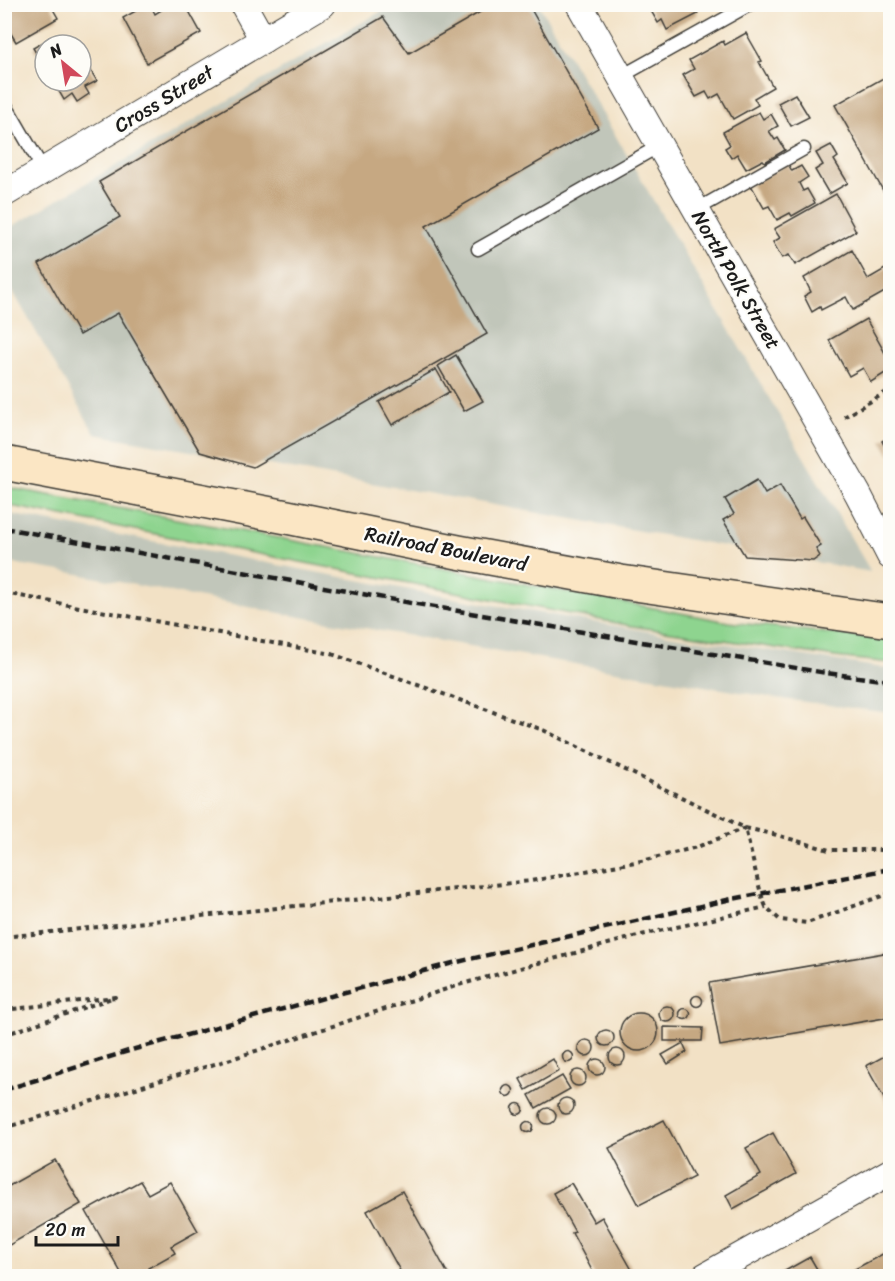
<svg xmlns="http://www.w3.org/2000/svg" width="895" height="1281" viewBox="0 0 895 1281" font-family="Sriracha,sans-serif">
  <style>
    .industrial { fill: #c1c6ba }
    .green { fill: #8ed48f; stroke: #557856; stroke-width: 1.5 }
    .building { fill: #c6a882 }
    .lines { fill: none; stroke-linecap: round; stroke-linejoin: round }
    .lane-casing { stroke: #3c3a35; stroke-width: 15 }
    .street-casing { stroke: #3c3a35; stroke-width: 28 }
    .secondary-casing { stroke: #3c3a35; stroke-width: 36 }
    .path { stroke: #3c3a35; stroke-width: 4; stroke-dasharray: 4.5 4.5; stroke-linecap: butt }
    .lane { stroke: #fff; stroke-width: 12 }
    .street { stroke: #fff; stroke-width: 26 }
    .secondary { stroke: #fbe6c4; stroke-width: 33 }
    .rail { stroke: #1c1c1c; stroke-width: 4.5; stroke-dasharray: 9 4.5; stroke-linecap: butt }
    .labels { text-anchor: middle; dominant-baseline: central; stroke-width: 4.5; stroke-linejoin: round; paint-order: stroke }
    .street-label { font-size: 20px; fill: #1c1c1c; stroke: #fdfcf7 }
  </style>
  <rect width="100%" height="100%" fill="#fdfcf7"/>
  <filter id="ink" filterUnits="userSpaceOnUse"><feTurbulence type="fractalNoise" baseFrequency=".0167" numOctaves="2"/><feDisplacementMap in="SourceGraphic" scale="12" xChannelSelector="R" yChannelSelector="G"/><feConvolveMatrix kernelMatrix="1 2 1 2 8 2 1 2 1" color-interpolation-filters="sRGB"/></filter>
  <filter id="wash" filterUnits="userSpaceOnUse"><feTurbulence type="fractalNoise" baseFrequency=".008" numOctaves="4" result="noise"/><feDisplacementMap in="SourceGraphic" scale="24" xChannelSelector="R" yChannelSelector="G"/><feGaussianBlur stdDeviation="1.35" result="paint"/><feColorMatrix in="noise" values="0 0 0 0 0 0 0 0 0 0 0 0 0 0 0 0 0 1.4 0 .05"/><feComposite in="paint" operator="in"/></filter>
  <g filter="url(#wash)">
    <rect width="100%" height="100%" fill="#f2e1c5"/>
    <g class="industrial">
      <polygon points="392,5 539,5 871,572 95,434 5,278 4,231"/>
      <polygon points="4,513 458,599 681,637 890,669 890,713 775,698 534,657 295,616 73,573 5,562"/>
    </g>
    <polygon class="green" points="5,487 729,622 890,640 890,663 835,657 632,626 5,505"/>
    <g id="blocks">
      <g class="building">
        <polygon points="4,4 50,4 58,18 16,42 4,22"/>
        <polygon points="148,4 150,4 155,14 171,4 185,4 201,33 147,63 123,18"/>
        <polygon points="494,4 528,4 598,128 426,226 487,334 253,467 200,452 118,313 79,335 39,264 120,217 99,182 383,17 409,53"/>
        <polygon points="647,4 693,4 698,14 667,30 662,20 658,23"/>
        <polygon points="746,33 762,61 759,62 773,87 754,98 758,105 733,119 719,94 710,99 706,92 696,97 683,75 694,69 689,60 723,41 725,45"/>
        <polygon points="70,36 76,45 54,45"/>
        <polygon points="47,40 50,45 45,45 45,67 33,48"/>
        <polygon points="81,54 97,81 85,87 89,94 77,102 72,94 64,100 53,81 81,81"/>
        <polygon points="885,77 890,87 890,191 885,194 835,105"/>
        <polygon points="795,94 809,117 791,126 778,103"/>
        <polygon points="759,112 763,119 771,114 778,126 769,131 775,140 778,138 785,150 765,162 763,160 746,169 737,154 731,158 725,148 730,145 723,132"/>
        <polygon points="831,145 838,157 834,160 848,183 829,194 815,170 823,165 816,153"/>
        <polygon points="788,164 792,171 801,166 808,177 799,183 803,191 807,189 815,203 792,216 790,213 777,220 769,206 764,208 751,185"/>
        <polygon points="836,194 856,231 795,265 789,255 782,258 773,242 780,238 774,229"/>
        <polygon points="852,250 868,279 890,266 890,289 853,310 846,297 821,310 820,307 812,312 804,296 811,292 804,278"/>
        <polygon points="866,319 890,362 890,370 871,382 863,368 849,376 829,340"/>
        <polygon points="456,355 483,401 464,411 438,366"/>
        <polygon points="436,369 449,392 392,425 379,402"/>
        <polygon points="890,436 890,456 882,441"/>
        <polygon points="757,480 765,494 780,485 800,519 803,517 821,546 816,549 820,556 813,561 745,556 723,520 734,514 725,499"/>
        <polygon points="890,952 890,1017 720,1046 709,983"/>
        <circle cx="697" cy="1001" r="5.5"/>
        <circle cx="667" cy="1014" r="8"/>
        <circle cx="685" cy="1014" r="5.5"/>
        <circle cx="639" cy="1032" r="19"/>
        <polygon points="664,1027 703,1028 702,1041 664,1041"/>
        <circle cx="606" cy="1038" r="8"/>
        <circle cx="586" cy="1048" r="8"/>
        <polygon points="683,1043 687,1052 668,1064 662,1055"/>
        <circle cx="617" cy="1057" r="8"/>
        <circle cx="568" cy="1057" r="5.5"/>
        <polygon points="890,1053 890,1109 866,1066"/>
        <polygon points="553,1059 559,1071 526,1090 520,1079"/>
        <circle cx="597" cy="1067" r="8"/>
        <circle cx="578" cy="1078" r="8"/>
        <polygon points="562,1076 570,1089 536,1108 529,1095"/>
        <circle cx="508" cy="1091" r="5.5"/>
        <circle cx="566" cy="1106" r="8"/>
        <circle cx="518" cy="1109" r="5.5"/>
        <circle cx="548" cy="1116" r="8"/>
        <polygon points="664,1120 694,1177 639,1205 609,1148"/>
        <circle cx="528" cy="1127" r="5.5"/>
        <polygon points="773,1133 796,1174 733,1209 726,1195 761,1175 746,1148"/>
        <polygon points="55,1160 81,1204 4,1248 4,1179 9,1186"/>
        <polygon points="140,1181 148,1194 170,1182 198,1231 171,1246 175,1253 148,1268 152,1276 123,1276 86,1211"/>
        <polygon points="571,1183 594,1222 602,1217 632,1270 622,1276 595,1276 572,1233 575,1232 553,1193"/>
        <polygon points="402,1191 449,1276 403,1276 367,1211"/>
        <polygon points="890,1250 890,1276 848,1276 846,1274"/>
        <polygon points="810,1257 821,1276 776,1276"/>
      </g>
    </g>
  </g>
  <g filter="url(#ink)">
    <use href="#blocks" fill-opacity="0" stroke="#3c3a35" stroke-width="1.5"/>
    <g class="lines">
      <g class="lane-casing">
        <g id="lane">
          <polyline points="620,77 751,4"/>
          <polyline points="4,102 44,171"/>
          <polyline points="696,210 804,149"/>
          <polyline points="478,249 659,146"/>
        </g>
      </g>
      <g class="street-casing">
        <g id="street">
          <polyline points="243,4 263,40"/>
          <polyline points="579,4 858,494 890,556"/>
          <polyline points="4,194 323,4"/>
          <polyline points="705,1276 890,1172"/>
        </g>
      </g>
      <g class="secondary-casing">
        <polyline id="secondary" points="4,463 287,517 458,552 621,582 890,621"/>
      </g>
      <g class="path">
        <polyline points="844,417 890,390"/>
        <polyline points="4,593 332,654 543,730 745,828 773,834 829,850 890,850"/>
        <polyline points="4,937 531,881 646,860 697,847 745,828 761,894 766,907 780,920 807,923 890,893"/>
        <polyline points="4,1010 115,997 4,1035"/>
        <polyline points="4,1128 228,1060 462,984 641,935 766,907"/>
      </g>
      <use href="#lane" class="lane"/>
      <use href="#street" class="street"/>
      <use href="#secondary" class="secondary"/>
      <g class="rail">
        <polyline points="4,528 411,603 826,673 890,681"/>
        <polyline points="4,1090 135,1049 453,963 727,900 890,869"/>
      </g>
    </g>
  </g>
  <g class="labels">
    <g class="street-label">
      <text transform="translate(164 99) rotate(-31)">Cross Street</text>
      <text transform="translate(736 280) rotate(60)">North Polk Street</text>
      <text transform="translate(446 549) rotate(11)">Railroad Boulevard</text>
    </g>
  </g>
  <rect width="895" height="1281" fill="none" stroke="#fdfcf7" stroke-width="24"/>
  <g transform="translate(63 63) rotate(330)"><circle r="28" fill="#fdfcf7" stroke="#a3a29f" stroke-width="1.5"/>
  <path d="M0-4.5L10 22L0 15L-10 22Z" fill="#d1495b"/>
  <text y="-9" font-size="16" font-weight="bold" text-anchor="middle" fill="#1c1c1c">N</text>
  </g>
  <path d="M36 1236v9h82v-9" fill="none" stroke="#1c1c1c" stroke-width="3"/>
  <text x="45" y="1236" font-size="18" fill="#1c1c1c" stroke="#fdfcf7" stroke-width="4.5" paint-order="stroke">20 m</text>
</svg>
